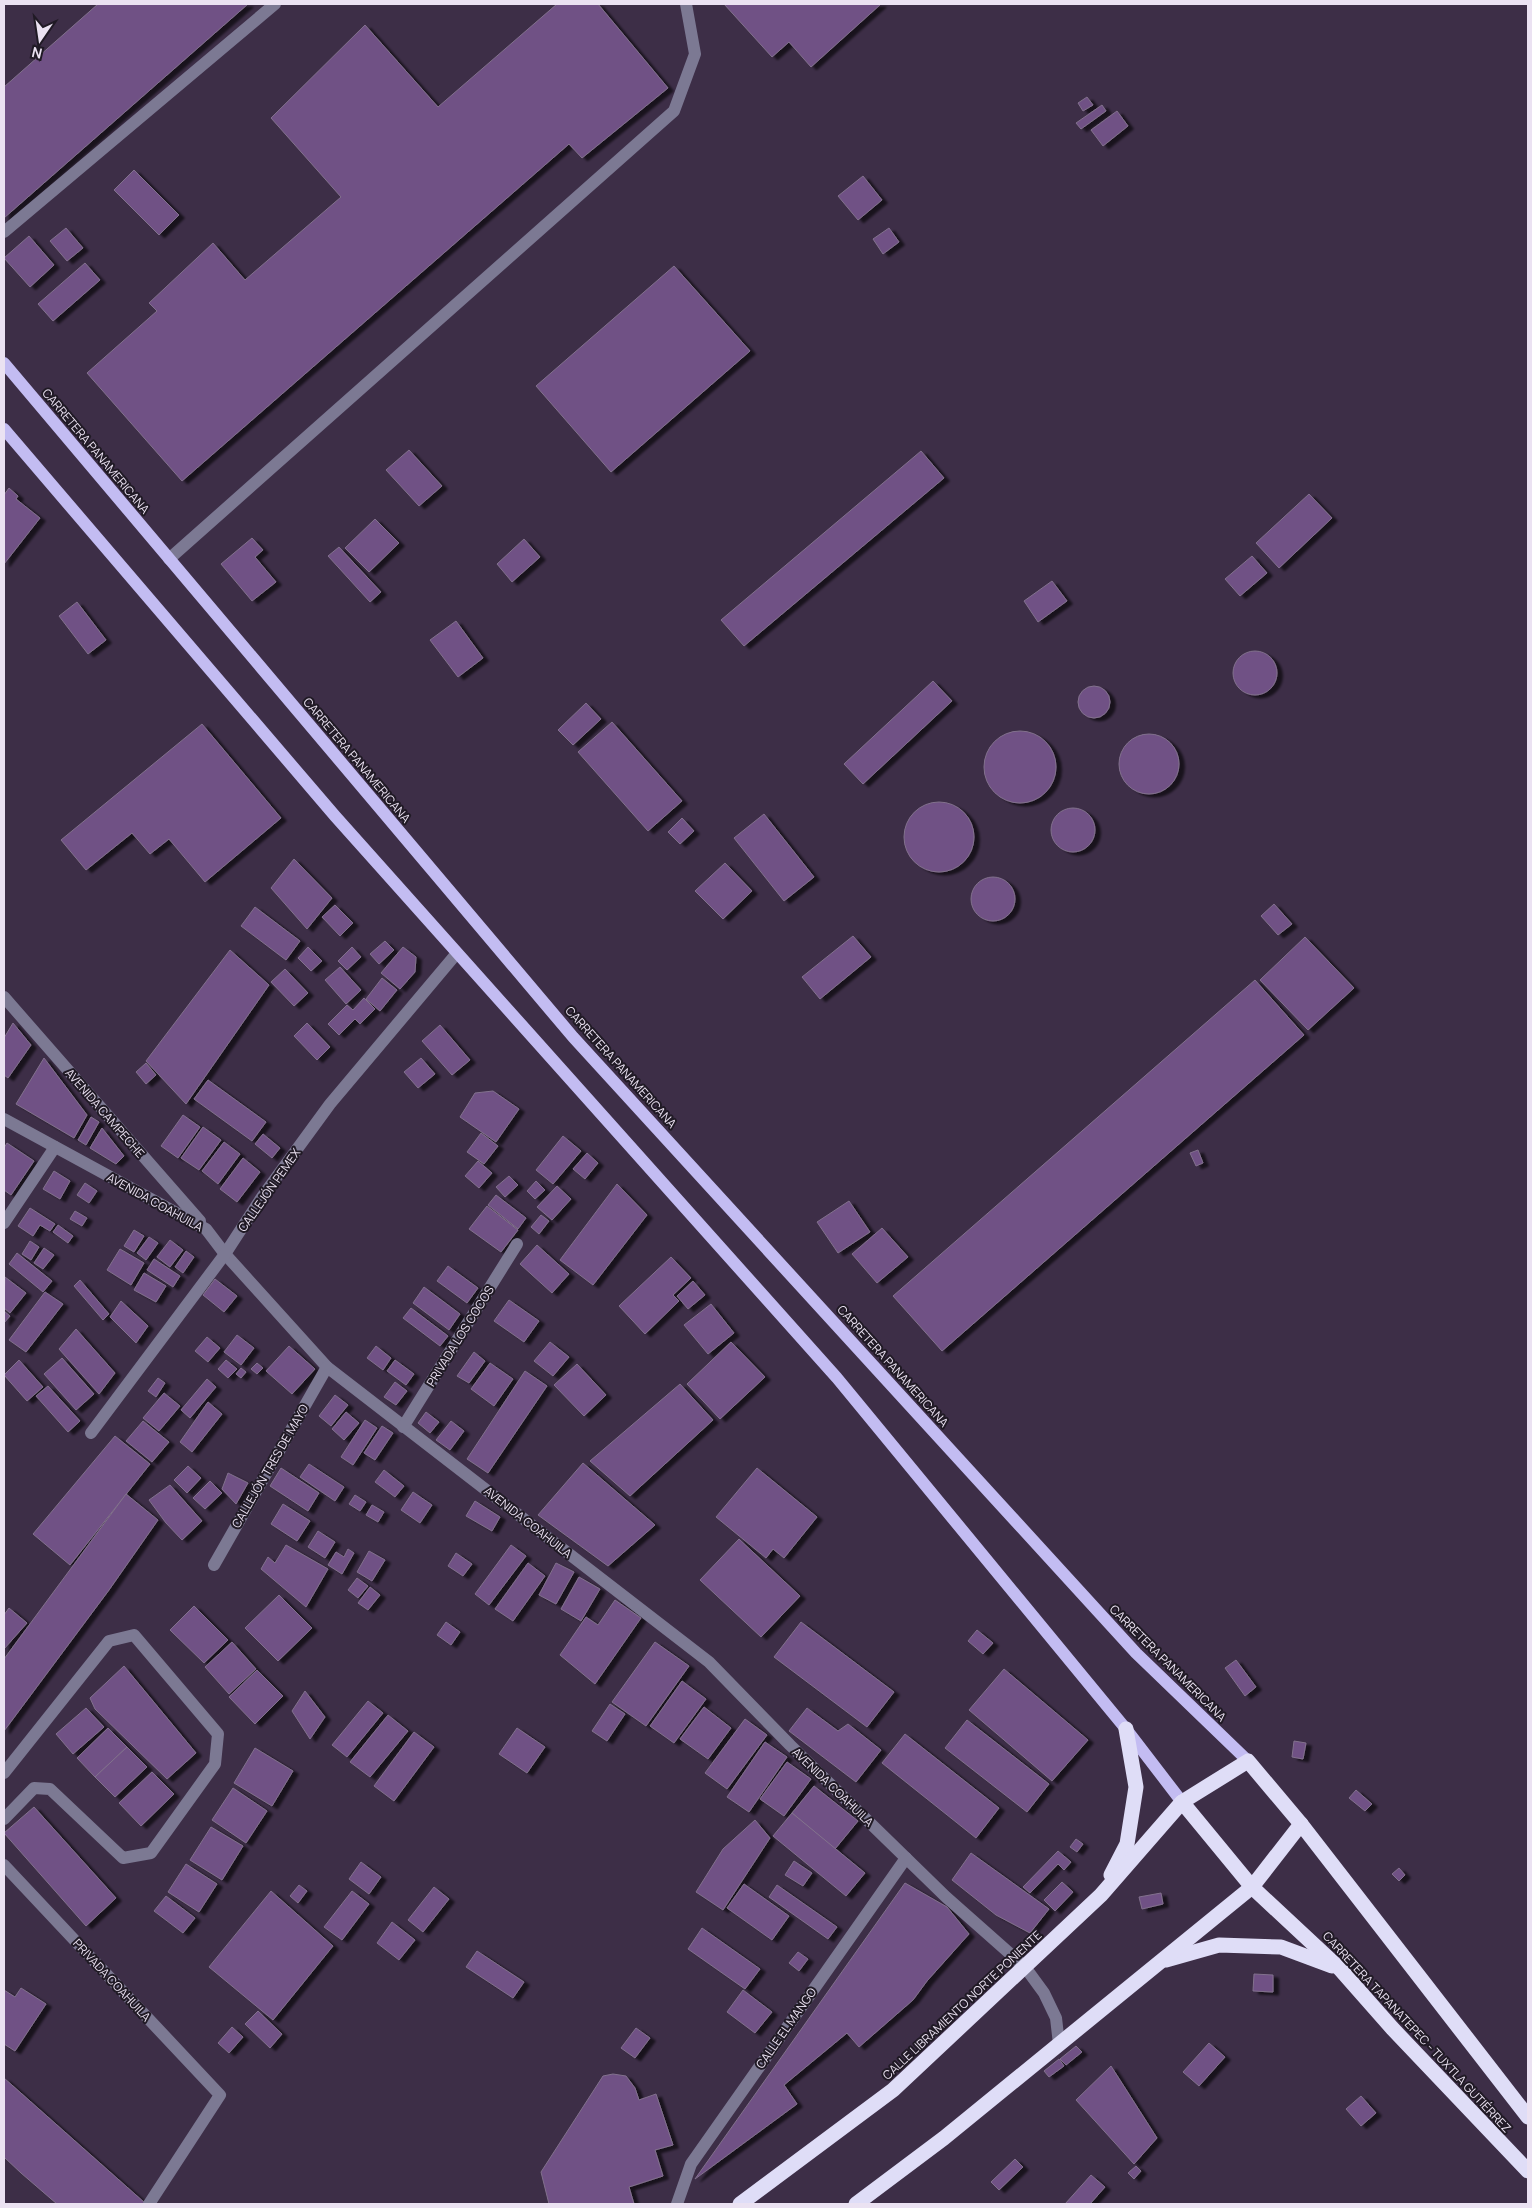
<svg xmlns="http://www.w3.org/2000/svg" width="1532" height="2208" viewBox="0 0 1532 2208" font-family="Manrope,sans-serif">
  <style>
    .building { fill: #705185; stroke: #82718d; filter: url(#shadow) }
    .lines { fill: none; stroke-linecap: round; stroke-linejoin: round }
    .minor { stroke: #7c7993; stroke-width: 12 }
    .major { stroke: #c3bcf2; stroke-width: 12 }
    .highway { stroke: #dfddf7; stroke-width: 15 }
    .labels { text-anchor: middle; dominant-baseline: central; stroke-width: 4; stroke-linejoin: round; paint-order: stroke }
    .street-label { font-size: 12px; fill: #ebe2f2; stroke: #201a25 }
  </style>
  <defs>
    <filter id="shadow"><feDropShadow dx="5.5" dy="3" stdDeviation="1" flood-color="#0009"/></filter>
  </defs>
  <rect width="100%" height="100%" fill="#3d2e47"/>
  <g class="building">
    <polygon points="98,4 248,4 4,218 4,87"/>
    <polygon points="557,4 598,4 668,88 582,158 569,144 182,481 87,373 157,311 149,303 213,243 245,280 341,197 271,118 365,25 438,107"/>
    <polygon points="724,4 881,4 811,67 789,42 772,57"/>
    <polygon points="1087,97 1093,105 1083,111 1078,103"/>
    <polygon points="1102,105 1106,111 1081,129 1076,123"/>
    <polygon points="1117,111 1128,126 1103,146 1091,130"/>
    <polygon points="134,170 179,215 159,235 114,190"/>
    <polygon points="863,176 882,200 858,220 838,196"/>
    <polygon points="66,228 83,248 67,261 50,241"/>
    <polygon points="889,228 899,242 883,254 873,239"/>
    <polygon points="29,236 54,265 30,287 4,258"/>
    <polygon points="85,263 100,280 53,321 38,304"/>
    <polygon points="674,266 750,351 611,472 536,386"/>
    <polygon points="409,450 442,486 419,506 386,470"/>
    <polygon points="921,451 944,478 744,646 721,620"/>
    <polygon points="9,488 18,496 16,499 40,518 4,564 4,495"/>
    <polygon points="1309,494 1332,518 1279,568 1256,543"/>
    <polygon points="375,519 399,543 369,572 345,548"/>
    <polygon points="252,538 263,550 255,557 276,582 252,601 221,564"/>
    <polygon points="524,539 540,557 512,582 497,564"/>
    <polygon points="339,547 381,592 370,602 328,556"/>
    <polygon points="1252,556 1267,573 1240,596 1225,579"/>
    <polygon points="1052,581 1067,601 1038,622 1024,601"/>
    <polygon points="77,602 106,640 88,654 59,616"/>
    <polygon points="456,621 483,658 458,677 430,640"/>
    <circle cx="1255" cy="673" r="22"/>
    <polygon points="933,681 952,701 863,784 844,764"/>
    <circle cx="1094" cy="702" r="16"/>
    <polygon points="586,703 601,719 573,745 558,730"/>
    <polygon points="612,722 682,801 648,831 578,752"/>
    <polygon points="202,724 281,818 205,882 169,839 150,854 132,833 86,870 61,840"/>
    <circle cx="1020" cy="767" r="36"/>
    <circle cx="1149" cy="764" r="30"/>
    <circle cx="939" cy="837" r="35"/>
    <circle cx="1073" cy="830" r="22"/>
    <polygon points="764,814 814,877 784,901 734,838"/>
    <polygon points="682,818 694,831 680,844 668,832"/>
    <polygon points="294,859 332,898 307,929 271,888"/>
    <polygon points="725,863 752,891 723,919 695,891"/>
    <circle cx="993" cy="899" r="22"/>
    <polygon points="1274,904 1292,924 1278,935 1261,916"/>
    <polygon points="335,905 353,923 340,936 322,917"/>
    <polygon points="255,907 300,941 286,960 241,926"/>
    <polygon points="853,936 871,957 820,999 802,977"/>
    <polygon points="1305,937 1354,988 1308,1030 1260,980"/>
    <polygon points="385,941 394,950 379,964 370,954"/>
    <polygon points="308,947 322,961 311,971 298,958"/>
    <polygon points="352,947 361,957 347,970 338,961"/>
    <polygon points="403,947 416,957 415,972 400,989 381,973"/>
    <polygon points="230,950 269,985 186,1104 146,1061"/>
    <polygon points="340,967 361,990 346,1004 325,980"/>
    <polygon points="285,969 308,993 294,1006 271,982"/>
    <polygon points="382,978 397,990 380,1011 366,999"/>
    <polygon points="1255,980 1304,1035 942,1351 893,1296"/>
    <polygon points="364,998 375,1009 360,1024 355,1019 339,1035 328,1024 347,1005 353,1010"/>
    <polygon points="13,1023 31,1045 8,1078 4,1075 4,1038"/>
    <polygon points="307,1023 330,1047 317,1060 294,1036"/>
    <polygon points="440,1025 470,1060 452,1075 422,1041"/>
    <polygon points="44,1058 87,1115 74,1138 16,1104"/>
    <polygon points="421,1058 435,1074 418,1088 404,1072"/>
    <polygon points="146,1063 156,1075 146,1084 136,1072"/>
    <polygon points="208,1080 266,1122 252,1141 194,1099"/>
    <polygon points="493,1091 519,1109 496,1142 460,1117 475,1093"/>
    <polygon points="183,1115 200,1127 178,1158 161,1146"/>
    <polygon points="91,1117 99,1122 86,1145 78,1140"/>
    <polygon points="203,1127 221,1140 199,1170 181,1158"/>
    <polygon points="102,1128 124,1156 116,1164 90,1148"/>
    <polygon points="481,1133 498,1146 484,1164 467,1152"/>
    <polygon points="263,1134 280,1148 272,1158 255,1144"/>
    <polygon points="563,1136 581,1151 553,1184 536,1170"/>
    <polygon points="224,1142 240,1154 218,1184 202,1171"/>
    <polygon points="7,1143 34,1161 11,1195 4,1190 4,1148"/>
    <polygon points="1198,1150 1203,1163 1196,1166 1190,1153"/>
    <polygon points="587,1153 598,1163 585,1179 573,1169"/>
    <polygon points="243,1158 260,1172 237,1202 220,1189"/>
    <polygon points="478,1161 492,1173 479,1188 465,1176"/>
    <polygon points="54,1171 70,1181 60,1199 43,1189"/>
    <polygon points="509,1176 518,1185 505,1197 496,1187"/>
    <polygon points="536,1181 545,1190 535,1199 527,1191"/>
    <polygon points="85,1183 97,1191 89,1203 77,1195"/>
    <polygon points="617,1184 647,1215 593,1285 560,1260"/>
    <polygon points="557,1186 571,1199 552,1220 537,1207"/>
    <polygon points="496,1195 526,1218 518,1229 488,1205"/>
    <polygon points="849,1201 870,1232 838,1253 817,1222"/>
    <polygon points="487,1206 518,1230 501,1252 469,1229"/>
    <polygon points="30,1208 55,1224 50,1231 40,1225 33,1236 18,1226"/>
    <polygon points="75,1211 87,1218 82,1226 70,1219"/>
    <polygon points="541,1215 549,1221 539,1234 531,1227"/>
    <polygon points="58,1225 73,1236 68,1243 53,1232"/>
    <polygon points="882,1228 908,1257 877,1283 852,1254"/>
    <polygon points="134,1230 144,1236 134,1252 124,1246"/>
    <polygon points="149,1237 158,1243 146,1260 137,1253"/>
    <polygon points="170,1240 183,1250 170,1267 157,1257"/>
    <polygon points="30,1241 39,1247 31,1260 22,1254"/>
    <polygon points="537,1245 569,1274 552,1293 520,1264"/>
    <polygon points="44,1248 54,1255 43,1269 34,1263"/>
    <polygon points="120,1249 144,1263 131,1285 107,1270"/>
    <polygon points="186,1251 194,1257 183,1273 175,1267"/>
    <polygon points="17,1253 52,1281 43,1292 9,1264"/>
    <polygon points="671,1257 691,1278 673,1295 679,1301 645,1334 619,1306"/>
    <polygon points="154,1259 180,1276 173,1287 147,1270"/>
    <polygon points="448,1266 478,1288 467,1303 437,1281"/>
    <polygon points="144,1273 166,1286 156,1302 134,1290"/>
    <polygon points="5,1277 26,1293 10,1313 4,1308"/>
    <polygon points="215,1279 237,1296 224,1312 203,1295"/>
    <polygon points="80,1280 109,1314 103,1320 74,1286"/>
    <polygon points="693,1281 705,1295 688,1309 677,1296"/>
    <polygon points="424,1287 460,1314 449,1330 413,1303"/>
    <polygon points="45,1292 63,1304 26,1352 9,1340"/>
    <polygon points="509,1300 539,1321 524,1342 494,1321"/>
    <polygon points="121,1301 148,1326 136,1343 110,1317"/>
    <polygon points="711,1304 734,1333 708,1354 684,1325"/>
    <polygon points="411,1308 448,1336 440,1346 403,1318"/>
    <polygon points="4,1311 10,1316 4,1323"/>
    <polygon points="76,1329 115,1373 99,1394 59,1349"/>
    <polygon points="237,1335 254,1348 241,1365 224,1352"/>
    <polygon points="207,1337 220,1348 208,1362 195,1351"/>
    <polygon points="550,1342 569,1357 553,1376 534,1361"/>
    <polygon points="731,1342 765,1377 720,1419 687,1384"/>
    <polygon points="289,1346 315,1369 292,1394 266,1371"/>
    <polygon points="376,1346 391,1358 383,1370 367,1358"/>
    <polygon points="474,1352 485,1361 469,1383 457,1376"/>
    <polygon points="62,1358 94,1394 76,1410 44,1374"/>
    <polygon points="19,1360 43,1387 27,1401 4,1375"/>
    <polygon points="226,1360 237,1369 228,1378 218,1369"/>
    <polygon points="395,1360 414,1374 406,1385 387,1371"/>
    <polygon points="257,1363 263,1368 257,1374 251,1369"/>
    <polygon points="490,1363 513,1379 494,1406 471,1389"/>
    <polygon points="577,1364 606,1395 584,1416 554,1385"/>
    <polygon points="241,1368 246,1372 241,1378 236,1374"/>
    <polygon points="525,1371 547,1386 488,1473 467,1459"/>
    <polygon points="158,1378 165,1383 156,1397 148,1391"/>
    <polygon points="207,1379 216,1387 190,1418 181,1410"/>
    <polygon points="395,1382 407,1391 396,1405 384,1397"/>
    <polygon points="680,1384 713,1420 630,1496 590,1461"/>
    <polygon points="48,1386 80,1421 68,1432 36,1396"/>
    <polygon points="164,1393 180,1406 159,1431 143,1418"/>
    <polygon points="335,1395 348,1405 331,1426 319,1416"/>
    <polygon points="208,1402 222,1414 192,1452 180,1442"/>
    <polygon points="346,1412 359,1423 344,1440 332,1429"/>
    <polygon points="426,1412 439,1422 430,1433 418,1423"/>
    <polygon points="365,1420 377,1428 353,1465 341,1457"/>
    <polygon points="143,1421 169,1442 152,1462 126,1441"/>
    <polygon points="451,1421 464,1431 450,1450 436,1440"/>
    <polygon points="382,1426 393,1433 375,1460 364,1453"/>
    <polygon points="115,1436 150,1464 70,1565 33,1534"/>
    <polygon points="583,1463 655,1525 608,1566 538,1515"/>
    <polygon points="309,1464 344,1487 335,1501 300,1477"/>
    <polygon points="188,1466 201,1478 187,1493 174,1480"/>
    <polygon points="281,1468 319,1493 308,1511 270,1486"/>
    <polygon points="757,1468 817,1517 784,1558 773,1549 766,1558 716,1517"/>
    <polygon points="384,1470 404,1486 395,1497 375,1482"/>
    <polygon points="228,1473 248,1483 236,1504 222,1489"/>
    <polygon points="210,1481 222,1493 205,1509 193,1498"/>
    <polygon points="170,1485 202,1521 182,1540 166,1523 149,1500"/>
    <polygon points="413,1492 432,1505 420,1523 401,1510"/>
    <polygon points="126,1494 158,1520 109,1590 4,1731 4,1659"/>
    <polygon points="355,1495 366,1502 360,1511 349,1504"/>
    <polygon points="475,1501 500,1517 492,1531 466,1516"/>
    <polygon points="283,1504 310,1521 297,1541 271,1524"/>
    <polygon points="372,1505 384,1512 378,1522 366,1515"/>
    <polygon points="318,1531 335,1542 325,1558 308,1547"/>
    <polygon points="739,1539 800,1596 761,1637 700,1580"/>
    <polygon points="286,1545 328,1569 306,1607 261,1569 268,1557 275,1563"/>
    <polygon points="511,1545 526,1556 489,1605 475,1594"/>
    <polygon points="348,1549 354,1553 342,1574 328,1565 336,1552 344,1557"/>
    <polygon points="369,1551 385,1560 372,1581 357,1572"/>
    <polygon points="456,1553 472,1564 463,1576 448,1566"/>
    <polygon points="528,1563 545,1576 513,1621 495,1609"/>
    <polygon points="556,1563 574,1572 556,1604 539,1595"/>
    <polygon points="579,1577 600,1589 581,1621 561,1609"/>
    <polygon points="357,1578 368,1586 358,1598 348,1590"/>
    <polygon points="370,1587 380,1595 368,1610 358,1603"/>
    <polygon points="279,1595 312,1628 278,1661 245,1628"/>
    <polygon points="615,1600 641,1618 595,1684 560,1655 586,1617 598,1625"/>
    <polygon points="194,1606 228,1640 204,1663 170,1630"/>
    <polygon points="9,1608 27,1623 4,1649 4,1615"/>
    <polygon points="446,1622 460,1632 451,1645 437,1635"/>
    <polygon points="801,1622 894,1692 867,1727 774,1657"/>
    <polygon points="977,1630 993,1643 983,1654 968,1641"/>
    <polygon points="232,1642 256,1669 229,1694 205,1667"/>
    <polygon points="655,1642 689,1666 646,1726 612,1702"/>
    <polygon points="1236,1660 1256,1687 1245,1696 1225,1668"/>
    <polygon points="124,1666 196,1753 167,1779 95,1709 90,1698"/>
    <polygon points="1004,1669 1088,1740 1052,1781 969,1710"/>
    <polygon points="257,1670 283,1696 255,1724 229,1697"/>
    <polygon points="682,1681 706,1699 674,1743 650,1726"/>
    <polygon points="305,1691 325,1717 310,1739 292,1711"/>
    <polygon points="368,1701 383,1713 347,1757 332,1745"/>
    <polygon points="610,1704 625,1714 607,1741 592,1731"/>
    <polygon points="704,1707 731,1728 708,1759 680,1739"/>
    <polygon points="86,1708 104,1727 73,1754 56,1734"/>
    <polygon points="807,1708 838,1731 848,1724 881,1750 856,1782 789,1731"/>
    <polygon points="388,1715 408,1731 370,1777 350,1762"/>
    <polygon points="745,1719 767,1735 727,1789 705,1773"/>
    <polygon points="967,1720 1049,1784 1027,1812 945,1748"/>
    <polygon points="108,1728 127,1747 95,1777 77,1758"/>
    <polygon points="517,1728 545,1747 527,1773 499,1754"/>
    <polygon points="414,1732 434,1747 394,1801 374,1786"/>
    <polygon points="905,1734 999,1808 976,1838 882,1763"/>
    <polygon points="1294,1741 1306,1743 1303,1759 1292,1757"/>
    <polygon points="765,1742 787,1757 749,1812 727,1797"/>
    <polygon points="127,1747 147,1767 115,1797 95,1777"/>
    <polygon points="255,1748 293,1771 272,1806 234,1783"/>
    <polygon points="787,1762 811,1779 784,1816 760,1799"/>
    <polygon points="152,1772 174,1794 141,1826 119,1803"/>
    <polygon points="814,1786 858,1821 835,1849 792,1813"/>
    <polygon points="233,1788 267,1811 246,1843 212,1820"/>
    <polygon points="1356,1790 1372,1804 1365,1811 1349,1798"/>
    <polygon points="34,1807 116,1898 86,1926 4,1833"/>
    <polygon points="792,1813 865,1873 846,1896 773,1836"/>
    <polygon points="755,1820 770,1838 723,1910 696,1892 723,1849"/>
    <polygon points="211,1827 243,1846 222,1880 190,1860"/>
    <polygon points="1076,1839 1083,1844 1077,1852 1070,1847"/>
    <polygon points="1058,1851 1071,1862 1064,1870 1058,1864 1030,1893 1023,1887"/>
    <polygon points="971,1853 1049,1909 1030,1933 996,1915 952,1880"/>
    <polygon points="794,1861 812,1873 803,1886 785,1875"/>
    <polygon points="361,1862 381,1877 369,1894 349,1879"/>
    <polygon points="186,1864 217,1884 199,1912 168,1892"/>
    <polygon points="1399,1868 1405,1875 1399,1881 1392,1874"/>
    <polygon points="1062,1882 1073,1892 1055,1911 1044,1900"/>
    <polygon points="905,1883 947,1907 969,1934 927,1981 913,2000 859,2047 847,2033 784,2085 797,2104 695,2179"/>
    <polygon points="744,1884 789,1916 772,1940 727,1908"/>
    <polygon points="299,1885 307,1891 298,1903 290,1896"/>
    <polygon points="777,1885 837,1927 828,1939 769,1897"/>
    <polygon points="434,1887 449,1899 423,1932 408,1920"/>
    <polygon points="271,1891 333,1946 273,2020 209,1967"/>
    <polygon points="352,1891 369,1904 342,1940 324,1927"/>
    <polygon points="1161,1893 1163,1904 1142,1909 1139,1897"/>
    <polygon points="166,1896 195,1918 183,1933 154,1911"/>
    <polygon points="392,1922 415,1940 399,1960 377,1943"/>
    <polygon points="702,1928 760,1969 745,1989 688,1949"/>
    <polygon points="477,1951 524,1982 513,1998 466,1967"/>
    <polygon points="798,1952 808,1959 799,1971 789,1963"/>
    <polygon points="1254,1974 1273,1975 1273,1992 1253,1991"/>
    <polygon points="21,1988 46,2004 15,2051 4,2044 4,1990 15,1997"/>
    <polygon points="743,1990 772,2012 755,2033 727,2012"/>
    <polygon points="258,2011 282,2034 270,2048 245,2024"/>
    <polygon points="232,2027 243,2037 229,2053 218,2043"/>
    <polygon points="636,2028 650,2038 635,2058 621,2048"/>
    <polygon points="1209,2043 1225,2057 1199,2086 1183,2072"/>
    <polygon points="1076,2046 1082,2052 1066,2065 1060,2059"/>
    <polygon points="1059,2059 1064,2066 1049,2077 1044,2071"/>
    <polygon points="1111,2066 1157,2138 1134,2164 1076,2100"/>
    <polygon points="613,2074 626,2076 635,2088 639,2100 656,2094 673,2145 655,2150 663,2176 629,2187 634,2204 549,2204 541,2172 603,2076"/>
    <polygon points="4,2078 145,2203 144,2204 57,2204 21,2173 4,2157"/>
    <polygon points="1361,2096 1376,2113 1361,2126 1346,2109"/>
    <polygon points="1015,2159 1023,2167 999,2190 991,2182"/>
    <polygon points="1136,2166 1141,2171 1134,2179 1128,2173"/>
    <polygon points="1091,2175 1105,2187 1090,2204 1065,2204"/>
  </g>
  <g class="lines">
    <g class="minor">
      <polyline points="4,232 275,4"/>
      <polyline points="169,559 674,111 695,54 686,4"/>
      <polyline points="4,997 200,1221"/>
      <polyline points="4,1119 206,1229 225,1254 327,1367 709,1662 790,1745 946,1897 1025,1967 1044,1993 1056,2018 1059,2044"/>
      <polyline points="4,1223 55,1147"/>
      <polyline points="403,1427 517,1244"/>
      <polyline points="91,1433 225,1254 262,1197 330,1104 457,953"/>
      <polyline points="214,1565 327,1367"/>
      <polyline points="4,1773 109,1641 134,1635 218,1734 215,1764 151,1853 123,1858 50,1789 34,1788 4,1819"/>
      <polyline points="4,1865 220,2095 149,2204"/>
      <polyline points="677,2204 691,2164 906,1858"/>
    </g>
    <g class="major">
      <polyline points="4,363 573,1037 1136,1653 1248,1761"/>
      <polyline points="4,429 335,816 837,1378 1126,1729 1182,1802"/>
    </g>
    <g class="highway">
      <polyline points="1182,1802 1252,1887 1340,1969 1392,2028 1528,2171"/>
      <polyline points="1111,1875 1127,1844 1136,1787 1126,1729"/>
      <polyline points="1166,1960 1219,1945 1281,1947 1332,1966"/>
      <polyline points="740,2204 893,2090 1101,1895 1182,1802 1248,1761 1301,1824 1528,2117"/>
      <polyline points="856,2204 944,2138 1252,1887 1301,1824"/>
    </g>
  </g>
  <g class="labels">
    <g class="street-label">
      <text transform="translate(96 451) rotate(50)">CARRETERA PANAMERICANA</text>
      <text transform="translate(357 760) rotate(50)">CARRETERA PANAMERICANA</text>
      <text transform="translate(621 1067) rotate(48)">CARRETERA PANAMERICANA</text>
      <text transform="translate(105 1113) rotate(49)">AVENIDA CAMPECHE</text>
      <text transform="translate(269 1190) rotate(-55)">CALLEJÓN PEMEX</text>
      <text transform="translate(155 1202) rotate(29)">AVENIDA COAHUILA</text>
      <text transform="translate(460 1336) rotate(-58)">PRIVADA LOS COCOS</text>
      <text transform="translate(893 1366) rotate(48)">CARRETERA PANAMERICANA</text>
      <text transform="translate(270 1466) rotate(-60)">CALLEJÓN TRES DE MAYO</text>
      <text transform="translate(528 1522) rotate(38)">AVENIDA COAHUILA</text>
      <text transform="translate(1168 1663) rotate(45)">CARRETERA PANAMERICANA</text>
      <text transform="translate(833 1787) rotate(44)">AVENIDA COAHUILA</text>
      <text transform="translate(112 1980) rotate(47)">PRIVADA COAHUILA</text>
      <text transform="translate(962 2005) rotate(-43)">CALLE LIBRAMIENTO NORTE PONIENTE</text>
      <text transform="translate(786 2028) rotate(-55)">CALLE EL MANGO</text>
      <text transform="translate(1417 2032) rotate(47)">CARRETERA TAPANATEPEC - TUXTLA GUTIÉRREZ</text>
    </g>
  </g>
  <rect width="1532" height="2208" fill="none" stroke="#ebe2f2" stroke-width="10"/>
  <g transform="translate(40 40) rotate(193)" stroke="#201a25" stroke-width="4" paint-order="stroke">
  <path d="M0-4L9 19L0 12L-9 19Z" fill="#ebe2f2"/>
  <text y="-8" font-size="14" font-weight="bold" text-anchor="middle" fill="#ebe2f2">N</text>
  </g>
</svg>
